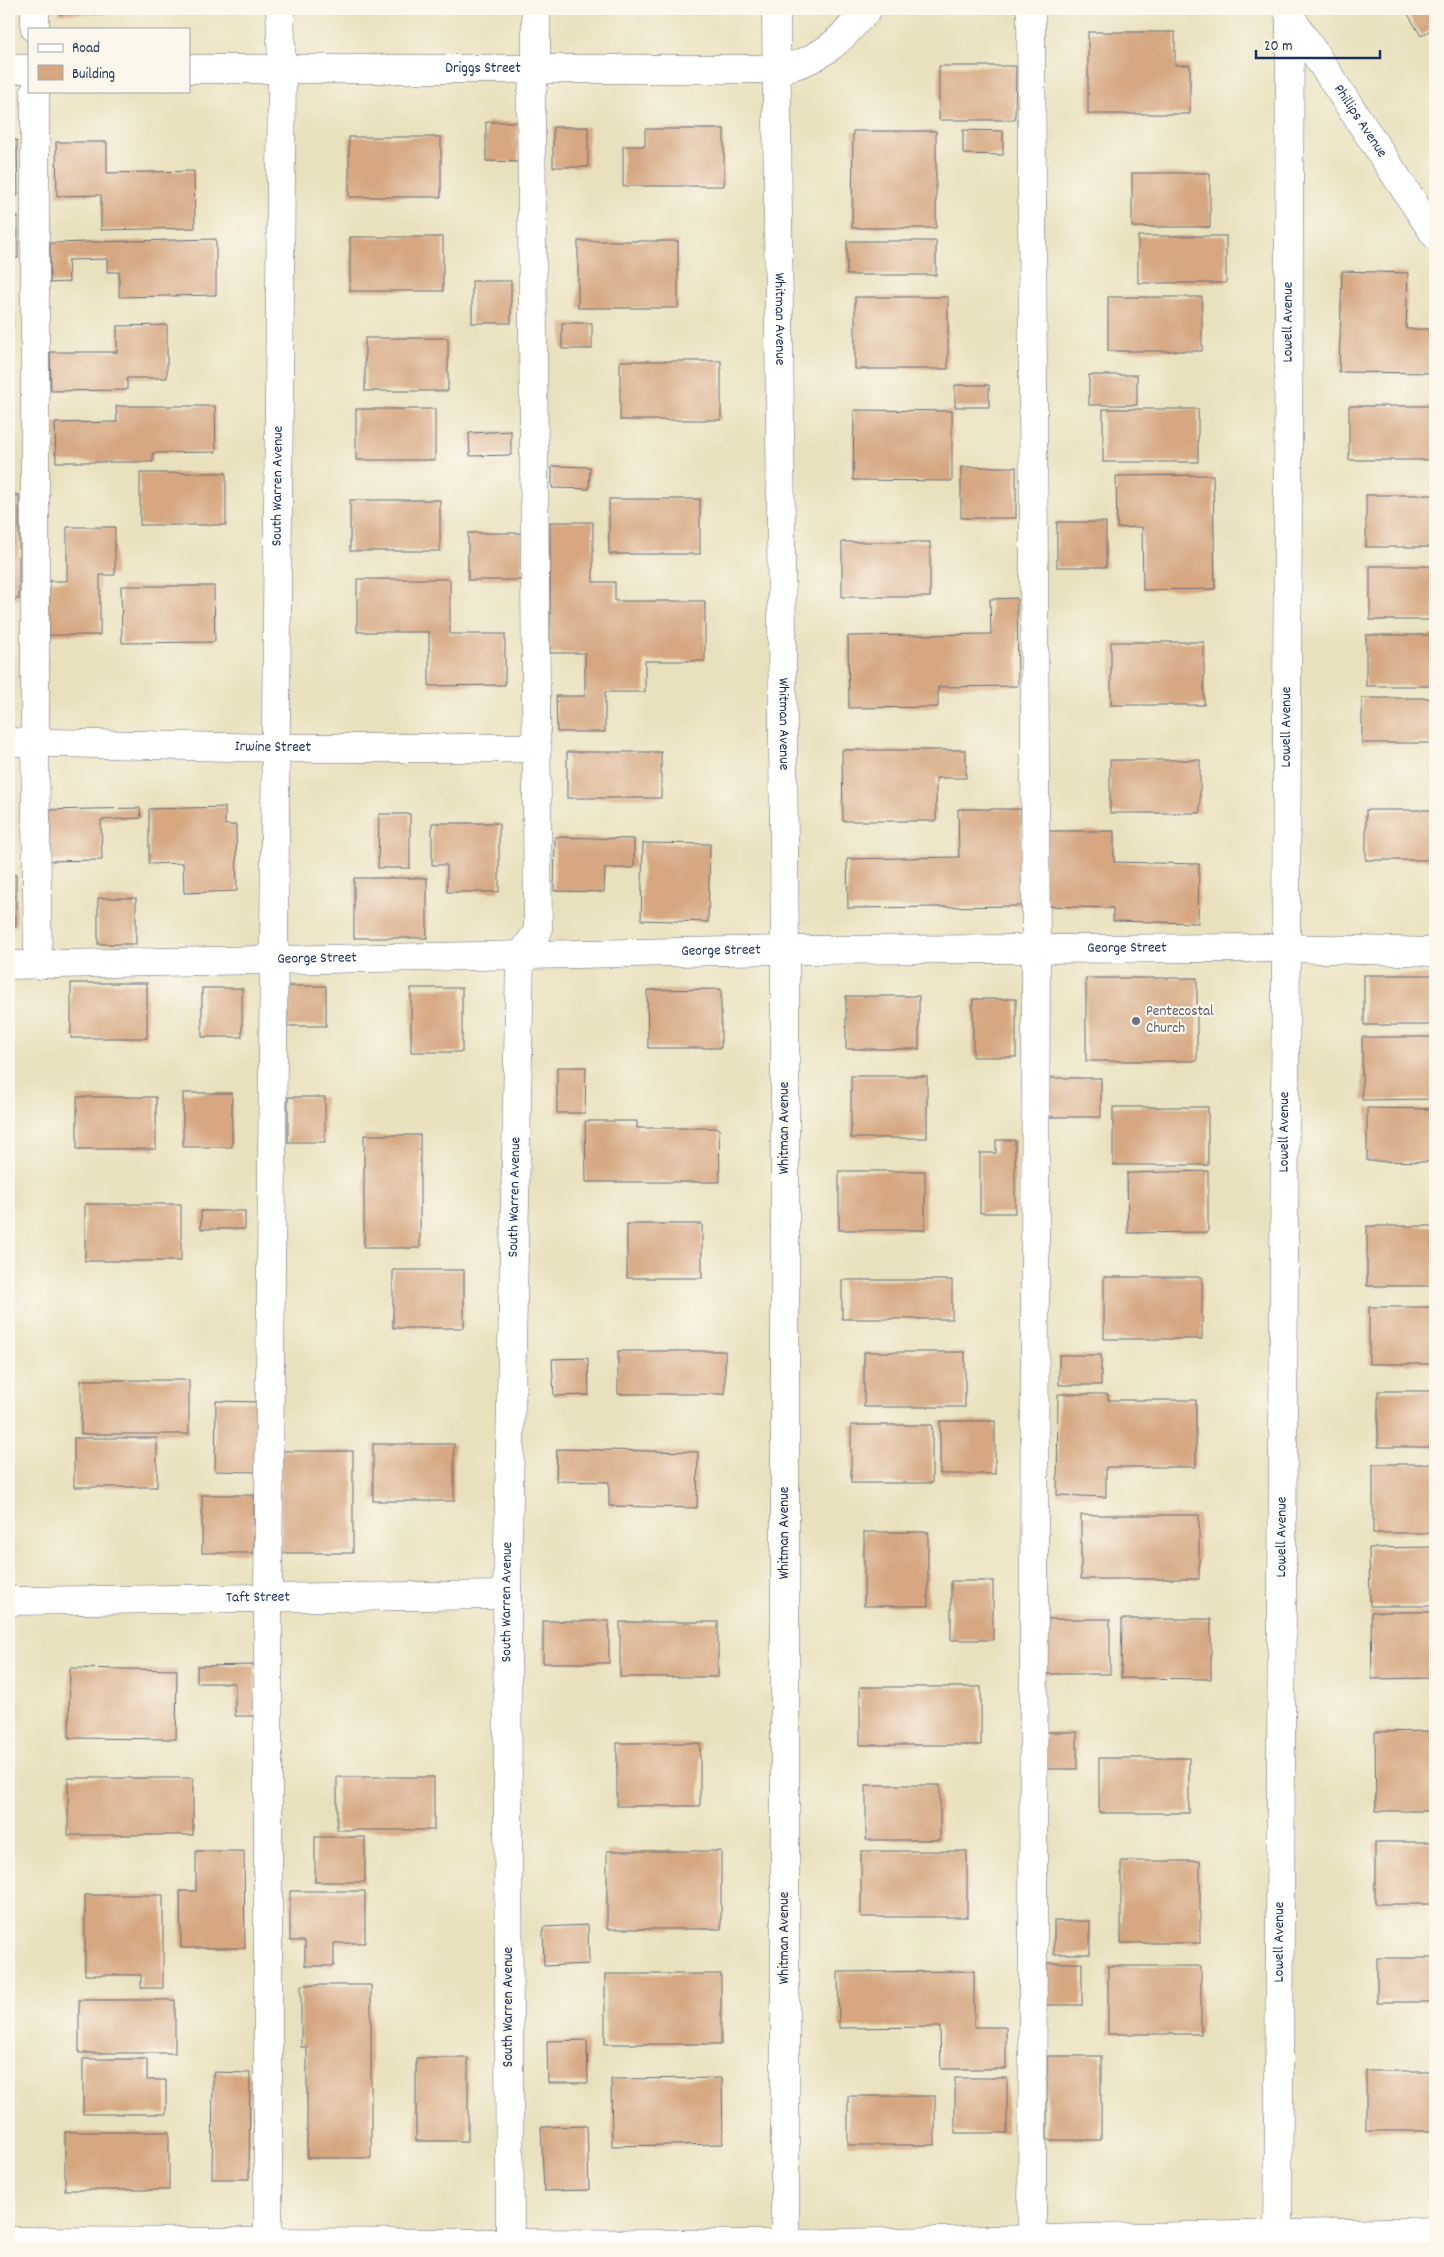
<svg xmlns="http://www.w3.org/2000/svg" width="1444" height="2257" viewBox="0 0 1444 2257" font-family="Dekko,sans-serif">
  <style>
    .building { fill: #d6a781 }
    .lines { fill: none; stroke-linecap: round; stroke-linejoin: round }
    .minor-casing { stroke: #636d7f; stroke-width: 29 }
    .minor { stroke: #fff; stroke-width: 28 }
    .worship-dot { fill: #6b7280; stroke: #fbf7ec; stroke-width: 2 }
    .labels { text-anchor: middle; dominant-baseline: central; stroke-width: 4; stroke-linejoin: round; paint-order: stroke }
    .street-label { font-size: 15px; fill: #1b2f5e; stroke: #fbf7ec }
    .worship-label { font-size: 15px; fill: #5b616d; stroke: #fbf7ec; text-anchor: start }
  </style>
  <rect width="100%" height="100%" fill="#fbf7ec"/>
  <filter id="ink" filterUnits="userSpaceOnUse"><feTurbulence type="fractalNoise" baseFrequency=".02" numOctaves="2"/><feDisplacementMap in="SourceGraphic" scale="10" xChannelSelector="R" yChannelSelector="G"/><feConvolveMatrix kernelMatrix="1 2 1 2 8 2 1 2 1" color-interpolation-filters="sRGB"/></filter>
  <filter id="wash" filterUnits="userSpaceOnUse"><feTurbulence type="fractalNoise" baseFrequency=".0096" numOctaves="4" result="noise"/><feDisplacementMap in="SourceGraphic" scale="20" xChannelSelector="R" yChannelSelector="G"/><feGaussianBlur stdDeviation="1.12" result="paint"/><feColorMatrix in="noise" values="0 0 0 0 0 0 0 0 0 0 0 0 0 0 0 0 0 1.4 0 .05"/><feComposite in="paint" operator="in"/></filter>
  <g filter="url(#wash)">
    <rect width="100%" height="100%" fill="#e9e1bd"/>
    <g id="blocks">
      <g class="building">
        <rect x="59" y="9" width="46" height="5"/>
        <polygon points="1405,9 1435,9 1435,27 1421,36"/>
        <polygon points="1088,32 1175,32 1175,65 1190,65 1190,114 1088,114"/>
        <polygon points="939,66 1016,66 1015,120 939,120"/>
        <polygon points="486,122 518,122 518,162 486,161"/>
        <rect x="553" y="127" width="35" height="40"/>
        <polygon points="645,129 724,129 724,186 623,186 623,146 645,146"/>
        <polygon points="963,130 1003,131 1003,155 963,154"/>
        <polygon points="853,131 936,131 936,228 852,228"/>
        <rect x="349" y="137" width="92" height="60"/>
        <polygon points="9,140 17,140 18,196 9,196"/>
        <polygon points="56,142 107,142 107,173 194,171 195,228 101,230 101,195 57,196"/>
        <rect x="1132" y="173" width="78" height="54"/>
        <rect x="9" y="216" width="9" height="42"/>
        <rect x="1138" y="236" width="88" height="47"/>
        <rect x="350" y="237" width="93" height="54"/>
        <polygon points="216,239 216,295 119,297 119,272 107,272 107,259 68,260 69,282 50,283 50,243"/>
        <rect x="578" y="241" width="100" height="67"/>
        <rect x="847" y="241" width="89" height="34"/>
        <polygon points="1342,271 1408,273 1406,329 1435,329 1435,373 1339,372"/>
        <rect x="472" y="281" width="39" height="42"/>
        <rect x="855" y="297" width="93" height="72"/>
        <rect x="1108" y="297" width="94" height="54"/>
        <rect x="9" y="298" width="4" height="30"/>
        <rect x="562" y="323" width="30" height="26"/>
        <polygon points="167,325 167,378 127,378 127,390 51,391 50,352 117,352 117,326"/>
        <rect x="365" y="338" width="83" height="53"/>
        <rect x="620" y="361" width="101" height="59"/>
        <rect x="1089" y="375" width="48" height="30"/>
        <rect x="955" y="385" width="34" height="22"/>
        <polygon points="116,406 215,406 216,452 153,453 153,462 56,462 55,423 117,422"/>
        <rect x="1349" y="406" width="86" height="54"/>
        <rect x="356" y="409" width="79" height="51"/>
        <rect x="1103" y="409" width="95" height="53"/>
        <polygon points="854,410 952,411 952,481 853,480"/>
        <polygon points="511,431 511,455 470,456 469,433"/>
        <polygon points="552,466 590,467 589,489 552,488"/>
        <rect x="961" y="467" width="55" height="51"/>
        <rect x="140" y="473" width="86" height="52"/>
        <polygon points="1213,475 1215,589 1143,590 1142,527 1117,528 1116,476"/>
        <rect x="9" y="495" width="10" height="104"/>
        <rect x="1366" y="495" width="69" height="52"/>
        <rect x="609" y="499" width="91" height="55"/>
        <rect x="350" y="500" width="90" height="51"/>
        <polygon points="550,522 593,522 593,582 615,582 615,601 705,601 705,661 645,661 645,692 605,692 605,732 557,732 556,696 585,696 585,653 550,653"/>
        <rect x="1057" y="522" width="49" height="45"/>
        <polygon points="67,527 115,527 115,575 100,575 100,635 48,635 48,581 67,581"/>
        <rect x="468" y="533" width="54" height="47"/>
        <rect x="842" y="542" width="88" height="55"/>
        <rect x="1370" y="566" width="65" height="54"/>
        <polygon points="357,579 450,579 450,634 505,634 505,685 429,686 429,632 357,632"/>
        <polygon points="121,586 214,586 215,642 122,643"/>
        <polygon points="1017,598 1018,686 938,687 938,707 849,708 848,636 991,634 990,599"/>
        <rect x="1366" y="635" width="69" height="51"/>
        <rect x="1111" y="642" width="93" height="63"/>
        <rect x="1362" y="698" width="73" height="45"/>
        <polygon points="842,750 966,750 966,778 936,778 936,821 843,821"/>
        <rect x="567" y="752" width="94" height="46"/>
        <rect x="1110" y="760" width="90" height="53"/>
        <polygon points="225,807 225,825 236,825 237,891 184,893 183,863 149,864 149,809"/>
        <polygon points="140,808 141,818 101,820 102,860 45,861 44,810"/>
        <polygon points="958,809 1021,809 1023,906 848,908 847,859 959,857"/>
        <rect x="1366" y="810" width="69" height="50"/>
        <polygon points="379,814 410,814 410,868 378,868"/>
        <polygon points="432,823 499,823 499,892 447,892 447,865 432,865"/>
        <polygon points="1044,831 1114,831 1114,862 1199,864 1198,923 1113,921 1113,908 1043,906"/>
        <polygon points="555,837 634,839 634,868 605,868 604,892 554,891"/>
        <polygon points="643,843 710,844 708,922 641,920"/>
        <rect x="9" y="875" width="7" height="51"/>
        <rect x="354" y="878" width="73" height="60"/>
        <rect x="98" y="898" width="38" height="46"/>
        <rect x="1364" y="975" width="69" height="50"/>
        <rect x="1086" y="978" width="111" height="83"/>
        <rect x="71" y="983" width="76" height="55"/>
        <rect x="286" y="986" width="40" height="40"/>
        <rect x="202" y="988" width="40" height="49"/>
        <rect x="411" y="988" width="51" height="64"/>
        <polygon points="721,989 721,1048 648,1048 647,990"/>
        <rect x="846" y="996" width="73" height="53"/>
        <rect x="973" y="999" width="43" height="58"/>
        <polygon points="1362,1037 1435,1037 1435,1099 1362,1100"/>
        <polygon points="557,1067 586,1067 585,1113 557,1113"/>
        <rect x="851" y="1076" width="76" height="62"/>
        <rect x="1048" y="1078" width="53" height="39"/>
        <rect x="183" y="1093" width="49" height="54"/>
        <rect x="77" y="1097" width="79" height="52"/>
        <rect x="288" y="1097" width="37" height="45"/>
        <rect x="1113" y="1107" width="95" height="58"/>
        <polygon points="1367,1108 1435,1109 1435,1162 1367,1161"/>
        <polygon points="585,1121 637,1121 637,1128 719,1128 720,1182 586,1182"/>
        <rect x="364" y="1135" width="56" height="113"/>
        <polygon points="996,1140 1015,1140 1015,1213 980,1213 980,1153 996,1153"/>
        <rect x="839" y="1171" width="86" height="59"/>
        <polygon points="1208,1171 1208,1232 1128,1233 1127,1173"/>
        <rect x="85" y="1204" width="96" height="57"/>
        <rect x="201" y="1211" width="44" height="18"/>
        <rect x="627" y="1224" width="75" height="54"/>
        <rect x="1367" y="1226" width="68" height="60"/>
        <rect x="393" y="1270" width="71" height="58"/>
        <rect x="1104" y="1277" width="98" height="62"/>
        <rect x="842" y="1280" width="110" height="39"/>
        <rect x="1369" y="1307" width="66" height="57"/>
        <rect x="618" y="1351" width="107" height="43"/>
        <rect x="864" y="1352" width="101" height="55"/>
        <rect x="1059" y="1355" width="42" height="30"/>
        <polygon points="588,1358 589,1395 554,1396 552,1359"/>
        <rect x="81" y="1380" width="108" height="54"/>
        <rect x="1378" y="1391" width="57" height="56"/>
        <polygon points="1058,1394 1108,1394 1108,1400 1196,1400 1196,1467 1106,1467 1106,1497 1057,1495"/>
        <polygon points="216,1401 257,1402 256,1472 215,1471"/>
        <rect x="940" y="1421" width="55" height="53"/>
        <rect x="851" y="1425" width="81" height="58"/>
        <rect x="74" y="1438" width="83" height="49"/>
        <rect x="373" y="1444" width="81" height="57"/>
        <polygon points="557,1449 698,1452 697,1508 609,1506 609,1482 556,1481"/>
        <rect x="281" y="1451" width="72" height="102"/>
        <rect x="1373" y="1464" width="62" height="69"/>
        <rect x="202" y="1495" width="52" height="58"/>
        <rect x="1081" y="1515" width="118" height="64"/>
        <rect x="864" y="1532" width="64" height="74"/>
        <polygon points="1435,1547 1435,1606 1370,1606 1369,1548"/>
        <rect x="951" y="1581" width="42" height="59"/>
        <polygon points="1371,1612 1435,1612 1435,1678 1372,1679"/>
        <rect x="1044" y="1619" width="66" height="55"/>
        <polygon points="1122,1619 1211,1619 1211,1679 1121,1678"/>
        <rect x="543" y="1621" width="66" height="42"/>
        <rect x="620" y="1622" width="98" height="55"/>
        <polygon points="255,1665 255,1716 235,1716 235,1683 197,1683 197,1666"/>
        <polygon points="70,1668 177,1670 176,1739 69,1738"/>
        <rect x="860" y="1687" width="121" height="58"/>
        <polygon points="1435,1731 1435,1811 1376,1811 1375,1732"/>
        <rect x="1045" y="1732" width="32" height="37"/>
        <rect x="617" y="1743" width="83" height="63"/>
        <rect x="1099" y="1758" width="90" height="55"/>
        <rect x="337" y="1777" width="97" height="53"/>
        <rect x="68" y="1778" width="125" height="57"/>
        <rect x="866" y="1785" width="74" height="55"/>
        <rect x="315" y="1837" width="50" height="45"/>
        <rect x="1375" y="1842" width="60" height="62"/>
        <polygon points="196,1851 244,1851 245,1948 181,1948 180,1891 196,1891"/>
        <rect x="607" y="1851" width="114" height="78"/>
        <rect x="861" y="1851" width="106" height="66"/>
        <rect x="1121" y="1861" width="79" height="82"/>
        <polygon points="290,1891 365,1891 365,1943 334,1943 334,1966 305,1966 305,1941 290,1941"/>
        <polygon points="85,1895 163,1895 163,1988 141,1988 141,1975 85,1975"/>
        <rect x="1054" y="1921" width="36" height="33"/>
        <polygon points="588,1925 589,1964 544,1966 543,1927"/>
        <rect x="1377" y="1958" width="58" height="44"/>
        <rect x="1044" y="1963" width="38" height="42"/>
        <rect x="1108" y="1966" width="93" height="68"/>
        <polygon points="974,1971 974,2027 1006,2027 1006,2069 941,2069 940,2027 839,2028 838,1972"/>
        <rect x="605" y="1974" width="116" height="70"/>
        <polygon points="301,1985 371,1985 371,2158 307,2158 307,2047 301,2047"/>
        <rect x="79" y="2000" width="96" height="53"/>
        <polygon points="587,2040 588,2083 548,2083 547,2041"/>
        <rect x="1047" y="2056" width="54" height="84"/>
        <rect x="416" y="2058" width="52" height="83"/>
        <polygon points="83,2059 147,2059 147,2080 166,2080 166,2114 83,2114"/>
        <rect x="1366" y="2071" width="69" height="60"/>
        <polygon points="213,2072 250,2073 249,2179 212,2179"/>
        <polygon points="722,2078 723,2144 612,2146 611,2079"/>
        <rect x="955" y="2078" width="52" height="55"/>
        <rect x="848" y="2096" width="87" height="49"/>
        <polygon points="587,2126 589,2190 544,2191 541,2127"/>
        <rect x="65" y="2132" width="104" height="58"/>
      </g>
    </g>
  </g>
  <g filter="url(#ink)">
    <use href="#blocks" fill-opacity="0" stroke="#636d7f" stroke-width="1"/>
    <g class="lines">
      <g class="minor-casing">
        <g id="minor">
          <polyline points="35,9 35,29"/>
          <path id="s1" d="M776,9l9,941v1298"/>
          <polyline points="1031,9 1036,950 1032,2248"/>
          <path id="s2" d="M1288,13l147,222"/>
          <polyline points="9,69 29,69"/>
          <path id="s3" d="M189,69h588c43,-6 63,-29 91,-60"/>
          <polyline points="35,91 35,742 38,965"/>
          <path id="s4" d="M9,742l267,6h261"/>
          <polyline points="520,957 538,931 531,97 536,69 536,9"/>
          <path id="s5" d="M9,965l776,-15 501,-2 149,4"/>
          <path id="s6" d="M9,1601l498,-6"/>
          <polyline points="9,2241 785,2244 1435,2231"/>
          <path id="s7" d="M268,2248v-651l14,-1528 -2,-60"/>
          <path id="s8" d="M510,2248l-3,-653 13,-638"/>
          <path id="s9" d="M1278,2248l8,-1300 4,-932"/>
        </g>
      </g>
      <use href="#minor" class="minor"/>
    </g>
  </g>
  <circle class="worship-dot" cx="1136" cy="1021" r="5"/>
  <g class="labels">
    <g class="street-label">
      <text stroke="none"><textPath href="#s3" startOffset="294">Driggs Street</textPath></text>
      <text stroke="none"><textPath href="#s2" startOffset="130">Phillips Avenue</textPath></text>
      <text stroke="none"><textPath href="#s1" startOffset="310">Whitman Avenue</textPath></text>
      <text stroke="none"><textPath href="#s9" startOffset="1926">Lowell Avenue</textPath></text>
      <text stroke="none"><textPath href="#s7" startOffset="1762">South Warren Avenue</textPath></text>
      <text stroke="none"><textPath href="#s1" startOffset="715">Whitman Avenue</textPath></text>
      <text stroke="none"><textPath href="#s9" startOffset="1521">Lowell Avenue</textPath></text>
      <text stroke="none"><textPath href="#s4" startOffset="264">Irwine Street</textPath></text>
      <text stroke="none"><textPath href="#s5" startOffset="1118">George Street</textPath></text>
      <text stroke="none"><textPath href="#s5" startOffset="712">George Street</textPath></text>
      <text stroke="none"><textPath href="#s5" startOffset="308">George Street</textPath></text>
      <text transform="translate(785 1128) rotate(-90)">Whitman Avenue</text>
      <text stroke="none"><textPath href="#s9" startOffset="1116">Lowell Avenue</textPath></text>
      <text stroke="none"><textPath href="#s8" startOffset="1051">South Warren Avenue</textPath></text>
      <text transform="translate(785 1533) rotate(-90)">Whitman Avenue</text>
      <text stroke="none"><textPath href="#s9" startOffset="711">Lowell Avenue</textPath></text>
      <text stroke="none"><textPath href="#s6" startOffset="249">Taft Street</textPath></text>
      <text stroke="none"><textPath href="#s8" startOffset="646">South Warren Avenue</textPath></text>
      <text transform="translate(785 1938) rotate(-90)">Whitman Avenue</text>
      <text stroke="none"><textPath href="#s9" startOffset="306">Lowell Avenue</textPath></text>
      <text transform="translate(509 2007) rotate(-90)">South Warren Avenue</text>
    </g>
    <g class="worship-label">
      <text x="1146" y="1012">Pentecostal<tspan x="1146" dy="17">Church</tspan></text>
    </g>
  </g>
  <rect width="1444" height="2257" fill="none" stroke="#fbf7ec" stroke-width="30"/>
  <rect x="28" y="28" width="162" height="65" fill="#fbf7ec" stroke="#a1a7b3"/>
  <rect x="38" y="44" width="25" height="8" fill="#ffffff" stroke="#a1a7b3"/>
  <text x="72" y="52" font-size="15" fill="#1b2f5e">Road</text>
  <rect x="38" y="65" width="25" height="15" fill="#d6a781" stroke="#a1a7b3"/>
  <text x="72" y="78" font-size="15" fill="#1b2f5e">Building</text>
  <path d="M1256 50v8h124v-8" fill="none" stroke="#1b2f5e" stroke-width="2.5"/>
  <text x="1264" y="50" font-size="15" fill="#1b2f5e" stroke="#fbf7ec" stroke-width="4" paint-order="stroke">20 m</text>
</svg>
